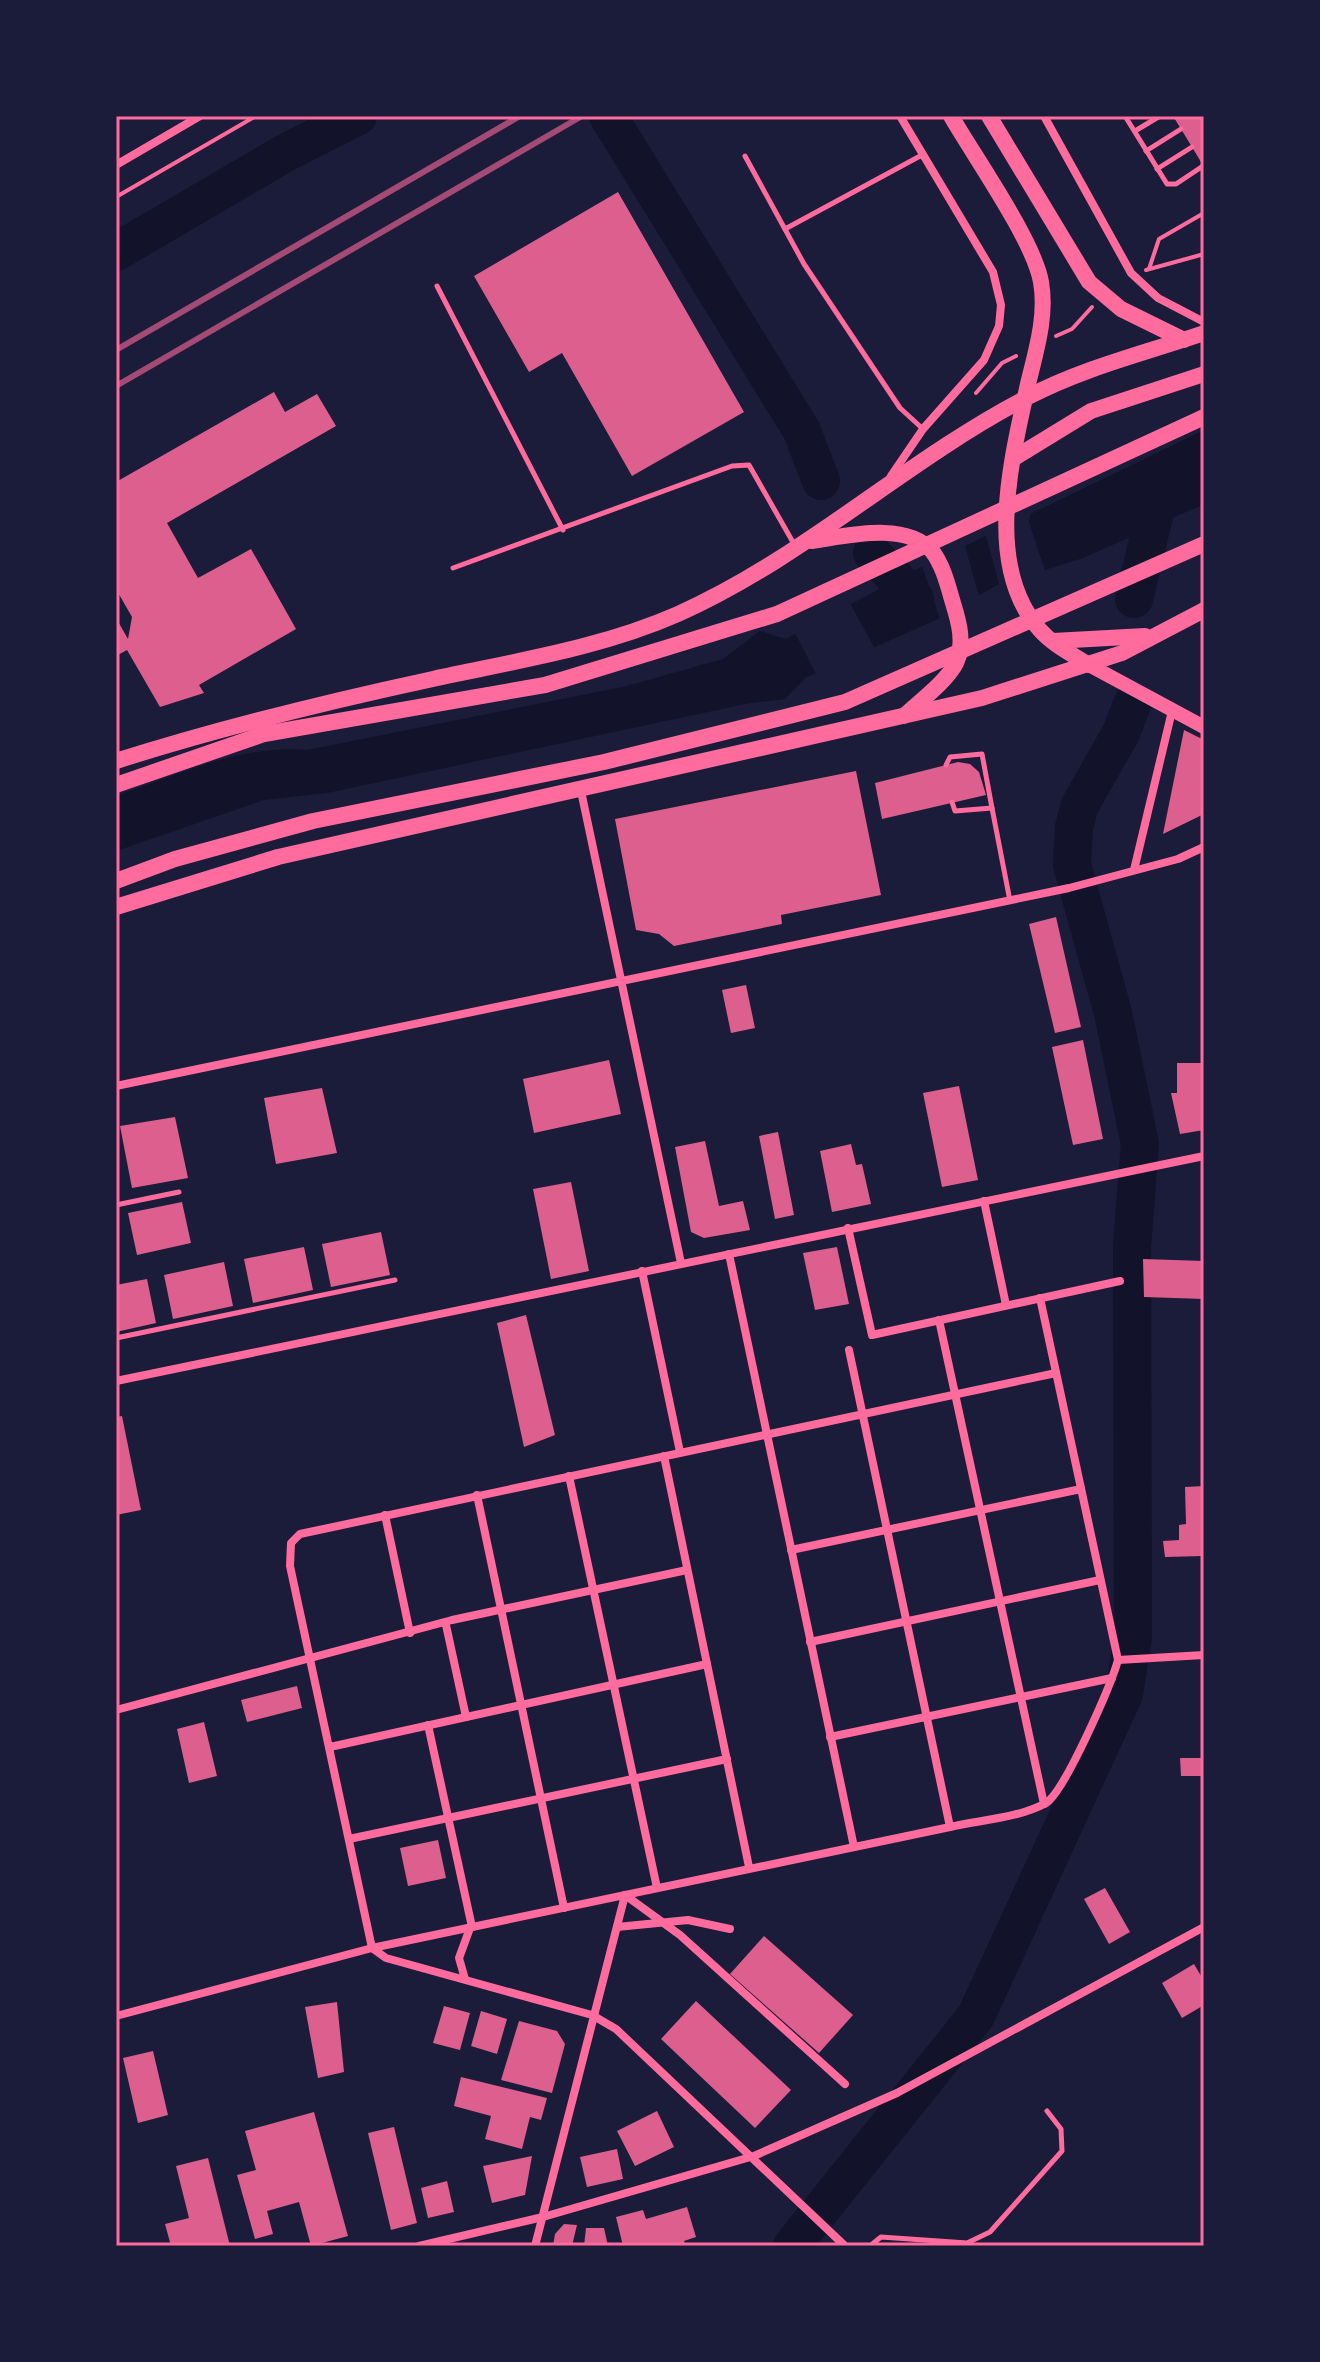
<svg xmlns="http://www.w3.org/2000/svg" width="1320" height="2362" viewBox="0 0 1320 2362" font-family="Montserrat,sans-serif">
  <style>
    .water { fill: #12122b }
    .pier { fill: #1b1b3a }
    .lines { fill: none; stroke-linecap: round; stroke-linejoin: round }
    .river { stroke: #12122b; stroke-width: 38 }
    .building { fill: #dd5f8e }
    .path { stroke: #ff6b9d; stroke-width: 4 }
    .service { stroke: #ff6b9d; stroke-width: 5 }
    .minor { stroke: #ff6b9d; stroke-width: 8 }
    .secondary { stroke: #ff6b9d; stroke-width: 14 }
    .trunk { stroke: #ff6b9d; stroke-width: 16 }
    .rail { stroke: #a44b75; stroke-width: 6 }
    .neatline { fill: none; stroke: #ff6b9d; stroke-width: 3 }
  </style>
  <rect width="100%" height="100%" fill="#1b1b3a"/>
  <path class="water" d="M1204,430v74l-121,54 -86,27 -59,34 -133,59 -20,21 -35,4 -423,90 -63,7 -148,51v-55c62,-21 125,-52 191,-46l320,-64 96,-27 37,-28 26,8 125,-67z"/>
  <g class="pier">
    <polygon points="1031,510 1029,522 1046,574 1000,588 985,532"/>
    <polygon points="964,542 980,600 941,622 921,563"/>
    <polygon points="850,603 875,649 817,676 794,631"/>
  </g>
  <g class="lines">
    <g class="river">
      <polyline points="608,116 802,431 821,481"/>
      <polyline points="116,252 285,153 358,116"/>
      <polyline points="872,553 915,599"/>
      <polyline points="1134,599 1160,491"/>
      <polyline points="792,2246 976,2016 1124,1694 1133,1637 1132,1246 1140,1144 1113,1013 1072,865 1074,827 1080,805 1121,733 1133,702"/>
    </g>
  </g>
  <g class="building">
    <polygon points="1173,116 1204,116 1204,167 1192,147"/>
    <polygon points="618,192 744,412 632,476 562,353 529,372 474,276"/>
    <polygon points="274,392 285,412 317,394 336,426 167,523 198,578 251,549 296,629 199,685 204,693 160,707 127,650 116,656 116,618 128,639 132,617 116,589 116,482"/>
    <polygon points="1184,730 1204,740 1204,814 1163,834"/>
    <polygon points="958,762 970,764 979,772 986,795 882,819 875,783"/>
    <polygon points="856,771 881,895 781,915 782,924 674,946 659,934 636,930 615,819"/>
    <polygon points="1056,917 1081,1027 1055,1033 1029,924"/>
    <polygon points="746,985 755,1028 731,1033 722,990"/>
    <polygon points="1083,1040 1103,1139 1073,1145 1052,1047"/>
    <polygon points="609,1060 621,1114 534,1133 523,1079"/>
    <polygon points="1177,1063 1204,1063 1204,1130 1180,1134 1171,1093 1177,1093"/>
    <polygon points="959,1086 978,1180 942,1187 923,1093"/>
    <polygon points="322,1088 337,1153 276,1164 264,1098"/>
    <polygon points="175,1117 188,1178 132,1188 120,1126"/>
    <polygon points="778,1132 794,1215 775,1219 759,1136"/>
    <polygon points="705,1141 719,1206 743,1201 750,1230 704,1238 691,1232 675,1147"/>
    <polygon points="851,1144 856,1165 862,1164 871,1204 832,1212 820,1151"/>
    <polygon points="571,1182 589,1271 551,1279 533,1189"/>
    <polygon points="182,1202 191,1243 137,1255 128,1213"/>
    <polygon points="381,1232 390,1275 331,1287 322,1244"/>
    <polygon points="304,1247 313,1290 253,1303 244,1259"/>
    <polygon points="837,1247 849,1304 815,1310 803,1253"/>
    <polygon points="1143,1259 1204,1261 1204,1299 1144,1297"/>
    <polygon points="224,1262 233,1306 173,1319 164,1275"/>
    <polygon points="147,1279 156,1323 116,1332 116,1285"/>
    <polygon points="526,1315 555,1435 524,1447 497,1323"/>
    <polygon points="122,1416 141,1510 116,1515 116,1417"/>
    <polygon points="1204,1486 1204,1556 1165,1557 1163,1541 1179,1540 1179,1525 1186,1524 1185,1487"/>
    <polygon points="297,1686 302,1708 247,1722 241,1700"/>
    <polygon points="204,1722 217,1776 189,1783 177,1729"/>
    <polygon points="1180,1758 1204,1758 1204,1776 1181,1776"/>
    <polygon points="438,1840 446,1878 408,1886 400,1848"/>
    <polygon points="1105,1888 1130,1932 1109,1944 1084,1899"/>
    <polygon points="764,1936 853,2015 819,2053 730,1974"/>
    <polygon points="1194,1964 1204,1981 1204,2005 1182,2018 1162,1983"/>
    <polygon points="696,2001 791,2090 755,2128 661,2039"/>
    <polygon points="337,2002 344,2072 318,2078 305,2007"/>
    <polygon points="444,2006 470,2013 460,2050 433,2043"/>
    <polygon points="481,2011 507,2019 497,2054 471,2046"/>
    <polygon points="519,2021 557,2031 565,2044 552,2093 501,2080"/>
    <polygon points="153,2051 168,2115 138,2123 123,2058"/>
    <polygon points="461,2077 547,2098 541,2120 530,2117 522,2149 485,2139 491,2116 454,2106"/>
    <polygon points="657,2111 674,2147 635,2166 617,2131"/>
    <polygon points="314,2112 348,2236 311,2246 299,2202 267,2211 273,2234 255,2239 237,2175 256,2170 245,2131"/>
    <polygon points="394,2127 417,2223 391,2230 368,2133"/>
    <polygon points="617,2149 623,2179 587,2187 580,2157"/>
    <polygon points="532,2156 525,2195 492,2203 483,2166"/>
    <polygon points="208,2158 230,2246 171,2246 165,2224 189,2218 176,2166"/>
    <polygon points="447,2181 454,2212 428,2218 421,2188"/>
    <polygon points="687,2207 696,2237 684,2241 686,2246 623,2246 616,2217 643,2210 646,2219"/>
    <polygon points="564,2224 577,2225 572,2246 553,2246 555,2234"/>
    <polygon points="586,2228 604,2228 608,2246 584,2246"/>
  </g>
  <g class="lines">
    <g class="path">
      <polyline points="116,197 256,116"/>
      <polyline points="1149,269 1159,239 1204,213"/>
      <polyline points="1146,270 1204,254"/>
      <polyline points="1056,336 1072,329 1092,307"/>
      <polyline points="976,393 1002,363 1016,356"/>
    </g>
    <g class="service">
      <polyline points="1125,116 1167,184 1176,184 1203,166"/>
      <polyline points="1135,131 1160,116"/>
      <polyline points="1146,151 1181,129"/>
      <polyline points="745,156 804,264 900,408 923,429"/>
      <polyline points="1157,169 1192,147"/>
      <polyline points="785,229 922,155"/>
      <polyline points="437,286 563,530"/>
      <polyline points="453,568 732,466 749,465 794,544"/>
      <polyline points="946,765 950,757 982,754 992,808 955,811 952,802"/>
      <polyline points="992,808 1010,901"/>
      <polyline points="116,1205 179,1192"/>
      <polyline points="116,1338 395,1280"/>
      <polyline points="870,2246 881,2237 967,2243 990,2232 1062,2151 1061,2129 1047,2111"/>
    </g>
    <g class="minor">
      <polyline points="1044,116 1131,273 1158,298 1204,322"/>
      <polyline points="116,165 200,116"/>
      <polyline points="891,476 923,429 984,360 999,326 1001,305 993,272 900,116"/>
      <polyline points="581,791 681,1263"/>
      <polyline points="1134,870 1172,711"/>
      <polyline points="116,1086 1069,888 1178,859 1204,847"/>
      <polyline points="984,1201 1006,1305"/>
      <polyline points="848,1228 872,1335 1120,1281"/>
      <polyline points="729,1254 854,1847"/>
      <polyline points="642,1271 680,1452"/>
      <polyline points="939,1320 1044,1804"/>
      <polyline points="849,1350 950,1827"/>
      <polyline points="116,1381 1204,1156"/>
      <polyline points="664,1456 749,1867"/>
      <polyline points="569,1476 657,1888"/>
      <polyline points="477,1495 564,1908"/>
      <polyline points="385,1515 410,1633"/>
      <polyline points="791,1550 1081,1489"/>
      <polyline points="446,1625 466,1717"/>
      <polyline points="810,1642 1100,1580"/>
      <polyline points="1118,1660 1204,1655"/>
      <polyline points="116,1710 452,1620 687,1570"/>
      <polyline points="428,1725 472,1927"/>
      <polyline points="830,1737 1112,1678"/>
      <polyline points="330,1747 707,1664"/>
      <polyline points="349,1839 727,1759"/>
      <polyline points="625,1895 680,1935 845,2084"/>
      <polyline points="617,1927 688,1920 730,1929"/>
      <polyline points="372,1948 290,1566 291,1543 300,1534 1056,1373"/>
      <polyline points="372,1948 386,1958 592,2015 616,2029 845,2246"/>
      <polyline points="465,1979 459,1958 470,1928"/>
      <path d="M116,2016l256,-68 578,-121c30,-7 69,-9 96,-24 19,-12 65,-118 72,-143l-78,-362"/>
      <polyline points="419,2246 543,2217 754,2156 897,2093 1204,1927"/>
      <polyline points="535,2246 625,1895"/>
    </g>
    <polyline class="secondary" points="1089,665 1204,727"/>
    <g class="trunk">
      <path d="M951,116c23,40 83,125 90,166 6,34 -5,69 -13,102 -16,74 -45,182 12,246 13,15 32,24 49,35"/>
      <polyline points="989,116 1089,282 1121,309 1184,340"/>
      <polyline points="1016,457 1091,411 1204,374"/>
      <path d="M812,541c35,-5 93,-20 120,10 11,14 16,35 21,52 6,19 12,41 3,60 -10,19 -36,38 -52,53"/>
      <polyline points="1053,641 1145,636"/>
      <path d="M116,761c104,-33 210,-59 317,-82 82,-18 168,-31 245,-65 126,-56 228,-154 350,-217 55,-29 117,-44 176,-64"/>
      <polyline points="116,785 264,734 545,685 777,614 1204,417"/>
      <polyline points="116,881 175,859 313,821 604,762 845,702 1204,544"/>
      <polyline points="116,907 278,857 982,698 1122,653 1204,610"/>
    </g>
    <g class="rail">
      <polyline points="116,350 520,116"/>
      <polyline points="116,386 582,116"/>
    </g>
  </g>
  <rect width="1320" height="2362" fill="none" stroke="#1b1b3a" stroke-width="236"/>
  <rect x="118" y="118" width="1084" height="2126" class="neatline"/>
</svg>
